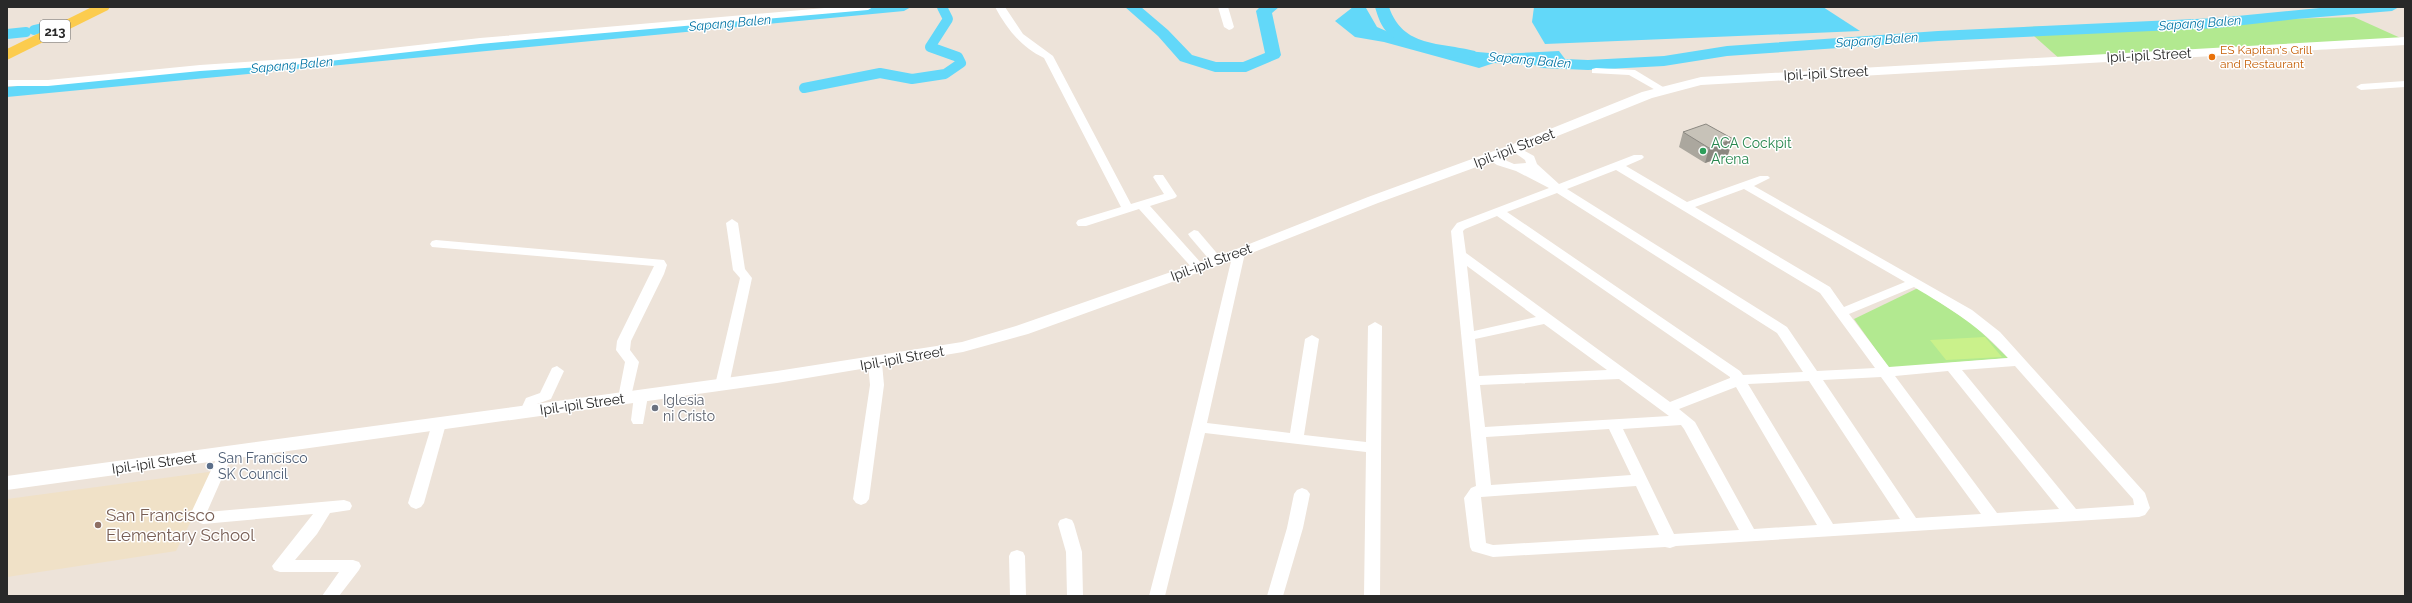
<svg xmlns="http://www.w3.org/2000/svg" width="2412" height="603" viewBox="0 0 2412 603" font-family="Raleway,sans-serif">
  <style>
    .education { fill: #f0e1c7 }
    .green { fill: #b2e990 }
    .pitch { fill: #caf18b }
    .water { fill: #62d8f9 }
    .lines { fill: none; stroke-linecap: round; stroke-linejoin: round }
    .canal { stroke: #62d8f9; stroke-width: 10 }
    .river { fill: #62d8f9; fill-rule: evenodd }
    .minor { fill: #fff; fill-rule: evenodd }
    .tertiary { fill: #fff; fill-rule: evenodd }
    .primary { fill: #fccc4e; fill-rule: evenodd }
    .wall { fill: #aba79e }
    .shaded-wall { fill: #8b8881 }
    .building { fill: #c7c2b8; stroke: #8b8881 }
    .food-dot { fill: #e8710a; stroke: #fff; stroke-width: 1.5 }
    .leisure-dot { fill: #2e9e5b; stroke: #fff; stroke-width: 1.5 }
    .worship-dot { fill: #6b7280; stroke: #fff; stroke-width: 1.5 }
    .service-dot { fill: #5c6f8a; stroke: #fff; stroke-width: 1.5 }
    .education-dot { fill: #8d6e63; stroke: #fff; stroke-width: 1.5 }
    .labels { text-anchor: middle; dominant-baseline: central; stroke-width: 3; stroke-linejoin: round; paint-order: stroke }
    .far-food-label { font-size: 12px; fill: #c56008; stroke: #fff; text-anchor: start }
    .far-water-label { font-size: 13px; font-style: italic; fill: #0274a4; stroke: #fff }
    .shield { fill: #fff; stroke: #696969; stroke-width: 1 }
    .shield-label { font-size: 13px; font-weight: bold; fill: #292929 }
    .street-label { font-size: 14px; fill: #292929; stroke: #fff }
    .leisure-label { font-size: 14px; fill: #27864d; stroke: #fff; text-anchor: start }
    .worship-label { font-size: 14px; fill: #5b616d; stroke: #fff; text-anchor: start }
    .service-label { font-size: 14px; fill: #4e5e75; stroke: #fff; text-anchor: start }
    .near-education-label { font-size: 17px; fill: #785e54; stroke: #fff; text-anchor: start }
  </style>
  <rect width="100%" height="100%" fill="#ede3d9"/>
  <polygon class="education" points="216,471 176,551 7,577 7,499"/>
  <g class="green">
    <polygon points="2354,17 2405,40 2405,43 2273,53 2061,60 2024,27"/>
    <polygon points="1918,288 1974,325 2008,358 1889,368 1854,319"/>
  </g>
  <polygon class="pitch" points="1985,337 2002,357 1946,360 1930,340"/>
  <g class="water">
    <polygon points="1353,7 1366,8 1377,27 1423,47 1500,54 1559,51 1571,67 1494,63 1479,68 1384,42 1355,37 1335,21"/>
    <polygon points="1534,7 1823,7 1860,31 1545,44 1532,22"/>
  </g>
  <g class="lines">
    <g class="canal">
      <polyline points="34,30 47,27"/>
      <polyline points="7,34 26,32"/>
      <polyline points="804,88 880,73 912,79 945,74 961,63 958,57 930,47 948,19 942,7"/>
    </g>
    <g class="river">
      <polygon points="855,7 911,7 904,11 7,97 7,87"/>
      <polygon points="1125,7 1141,7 1168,30 1192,55 1216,62 1243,62 1265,53 1256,11 1260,7 1279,7 1272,13 1281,55 1279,58 1246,72 1215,72 1180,61 1158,36"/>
      <path d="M1375,7h14c14,41 51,35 86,44l2,3 -2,3c-20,5 -72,-8 -86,-23 -8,-7 -11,-17 -14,-27z"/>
      <polygon points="2330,7 2399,7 2392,11 2296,19 2217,28 1938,41 1727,56 1664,66 1588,70 1542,68 1536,66 1534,63 1536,60 1542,58 1588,60 1664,56 1727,46 1938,31 2217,18"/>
    </g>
    <g class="minor">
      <polygon points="836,7 873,7 868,10 480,44 303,64 200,71 48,86 7,86 7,80 48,80 200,65 303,58 480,38"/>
      <path d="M995,7h10l18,27 30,22 78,148 33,-10 -11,-17 2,-2h8l14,21 -2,2 -25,8 52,58 2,3 -2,3h-8l-55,-61 -53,17h-8l-2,-3 2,-3 43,-13 -77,-149c-23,-11 -37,-29 -49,-51z"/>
      <polygon points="1218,7 1228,7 1234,27 1232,29 1229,30 1224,27"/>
      <polygon points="1596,68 1635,70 1668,90 1667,92 1659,92 1629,75 1592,73 1592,69"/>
      <polygon points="2405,81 2405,87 2361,90 2356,87 2361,84"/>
      <path d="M1514,145l20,11 3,8 22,20 75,-29h8l2,2 -2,2 -16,7 61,36 73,-26h8l2,2 -16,8 218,124 28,22 145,161 5,15 -5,7 -6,2 -463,29 -6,2 -5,-1 -172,10 -21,-6 -2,-4 -6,-49 7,-10 5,-2 -25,-255 6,-8 92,-35 -33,-17 -19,-6 -12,-8 6,-3 23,10 12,-1 -1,-3 -17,-12zM1616,170l204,123 55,75 -58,3 -30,-44 -220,-138zM1744,189l161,93 -61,25 -14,-20 -135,-80zM1557,193l220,140 26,39 -60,3 -3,-4 -233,-159zM1497,216l233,161v1l-60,24 -204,-149 -3,-22 2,-2zM1467,266l69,51 -62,14zM1914,287c35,21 67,40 94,71l-119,9 -40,-53zM1544,324l63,46 -128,6 -4,-37zM2015,366l118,133 1,6 -58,4 -114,-139zM1948,371l111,138 -62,4 -102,-137zM1881,377l100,137 -65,4 -93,-138zM1619,379l50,37 -184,11 -5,-42zM1809,381l91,138 -67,5 -85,-140zM1736,387l81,138 -63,4 -59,-107 -16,-13zM1681,425l3,4 55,101 -65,4 -51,-105zM1609,429l22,46 -140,10 -5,-48zM1636,486l23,49 -166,10 -7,-2 -5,-46z"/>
      <polygon points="732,219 738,223 745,269 752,278 729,385 722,390 715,385 740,278 733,270 726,223"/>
      <polygon points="1194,230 1198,231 1221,258 1223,261 1221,264 1213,264 1190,237 1188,234"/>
      <polygon points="436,240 664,260 667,265 664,274 631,341 630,350 639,362 630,401 620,401 618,398 625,362 616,350 617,341 654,266 432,247 430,244 432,241"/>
      <polygon points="1239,249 1245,253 1207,423 1290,433 1305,339 1312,335 1319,339 1304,435 1366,442 1368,326 1375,322 1382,326 1380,596 1364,596 1366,452 1205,433 1165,596 1149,596 1173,504 1233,253"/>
      <polygon points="875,359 882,363 884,385 869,499 866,503 861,505 856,503 853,499 870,385 868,363"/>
      <polygon points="557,366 564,371 551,399 537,404 532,414 522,414 520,411 526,398 540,393 552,368"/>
      <polygon points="641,391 646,393 648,396 643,424 633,424 631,420 634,396 636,393"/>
      <polygon points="439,419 444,420 446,424 424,503 421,507 416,509 411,507 408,503 432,424 434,420"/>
      <path d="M226,448l5,1 2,4 -26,59 137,-12 6,2 2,4 -2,4 -20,3 -13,21 -22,26h58l6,2 2,4 -2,4 -20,26h-17l17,-24h-59l-6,-2 -2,-4 41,-52 -110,10c-6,-2 -9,-5 -12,-11l28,-60 2,-4z"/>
      <polygon points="1302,488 1307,490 1310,494 1303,528 1283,596 1267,596 1287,528 1294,494 1297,490"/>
      <polygon points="1066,518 1072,520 1074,524 1082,552 1083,596 1067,596 1066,552 1058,524 1060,520"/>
      <polygon points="1017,550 1023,552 1025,556 1026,596 1010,596 1009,556 1011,552"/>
    </g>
    <polygon class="tertiary" points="2405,37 2405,45 1701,85 1652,98 1523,150 1378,203 1244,256 1028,334 963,352 777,383 7,490 7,476 777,371 962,342 1016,326 1234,250 1368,197 1513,144 1642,92 1701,77"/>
    <polygon class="primary" points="92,7 110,7 108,10 7,60 7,49"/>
  </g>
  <polygon class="wall" points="1683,132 1728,155 1705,163 1679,147"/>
  <polygon class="shaded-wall" points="1733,139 1728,155 1705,163 1709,148"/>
  <polygon class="building" points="1706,124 1733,139 1709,148 1683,132"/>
  <circle class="food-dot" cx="2212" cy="57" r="4"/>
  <circle class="leisure-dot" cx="1703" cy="151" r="4"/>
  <circle class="worship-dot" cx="655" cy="408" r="4"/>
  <circle class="service-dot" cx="210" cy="466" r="4"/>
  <circle class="education-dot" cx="98" cy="525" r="4"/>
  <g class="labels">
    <g class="far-food-label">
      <text x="2220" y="50">ES Kapitan's Grill<tspan x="2220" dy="14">and Restaurant</tspan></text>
    </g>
    <g class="far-water-label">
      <text transform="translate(730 23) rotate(-5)">Sapang Balen</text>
      <text transform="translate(2200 23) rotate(-4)">Sapang Balen</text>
      <text transform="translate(1877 40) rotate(-4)">Sapang Balen</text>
      <text transform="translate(1530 60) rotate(5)">Sapang Balen</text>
      <text transform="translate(292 65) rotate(-5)">Sapang Balen</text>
    </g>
    <rect class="shield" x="40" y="20" width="30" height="22" rx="3"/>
    <g class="shield-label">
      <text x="55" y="31">213</text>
    </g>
    <g class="street-label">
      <text transform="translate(2149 55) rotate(-3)">Ipil-ipil Street</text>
      <text transform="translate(1826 73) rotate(-3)">Ipil-ipil Street</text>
      <text transform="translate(1514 148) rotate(-21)">Ipil-ipil Street</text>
      <text transform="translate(1211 262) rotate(-20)">Ipil-ipil Street</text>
      <text transform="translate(902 358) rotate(-10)">Ipil-ipil Street</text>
      <text transform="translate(582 404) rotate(-8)">Ipil-ipil Street</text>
      <text transform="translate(154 463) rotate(-8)">Ipil-ipil Street</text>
    </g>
    <g class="leisure-label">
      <text x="1711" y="143">ACA Cockpit<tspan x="1711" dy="16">Arena</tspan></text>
    </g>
    <g class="worship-label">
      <text x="663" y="400">Iglesia<tspan x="663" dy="16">ni Cristo</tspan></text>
    </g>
    <g class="service-label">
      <text x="218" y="458">San Francisco<tspan x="218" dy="16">SK Council</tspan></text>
    </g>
    <g class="near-education-label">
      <text x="106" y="515">San Francisco<tspan x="106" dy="20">Elementary School</tspan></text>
    </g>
  </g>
  <rect width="2412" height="603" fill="none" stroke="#292929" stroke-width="16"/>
</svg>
